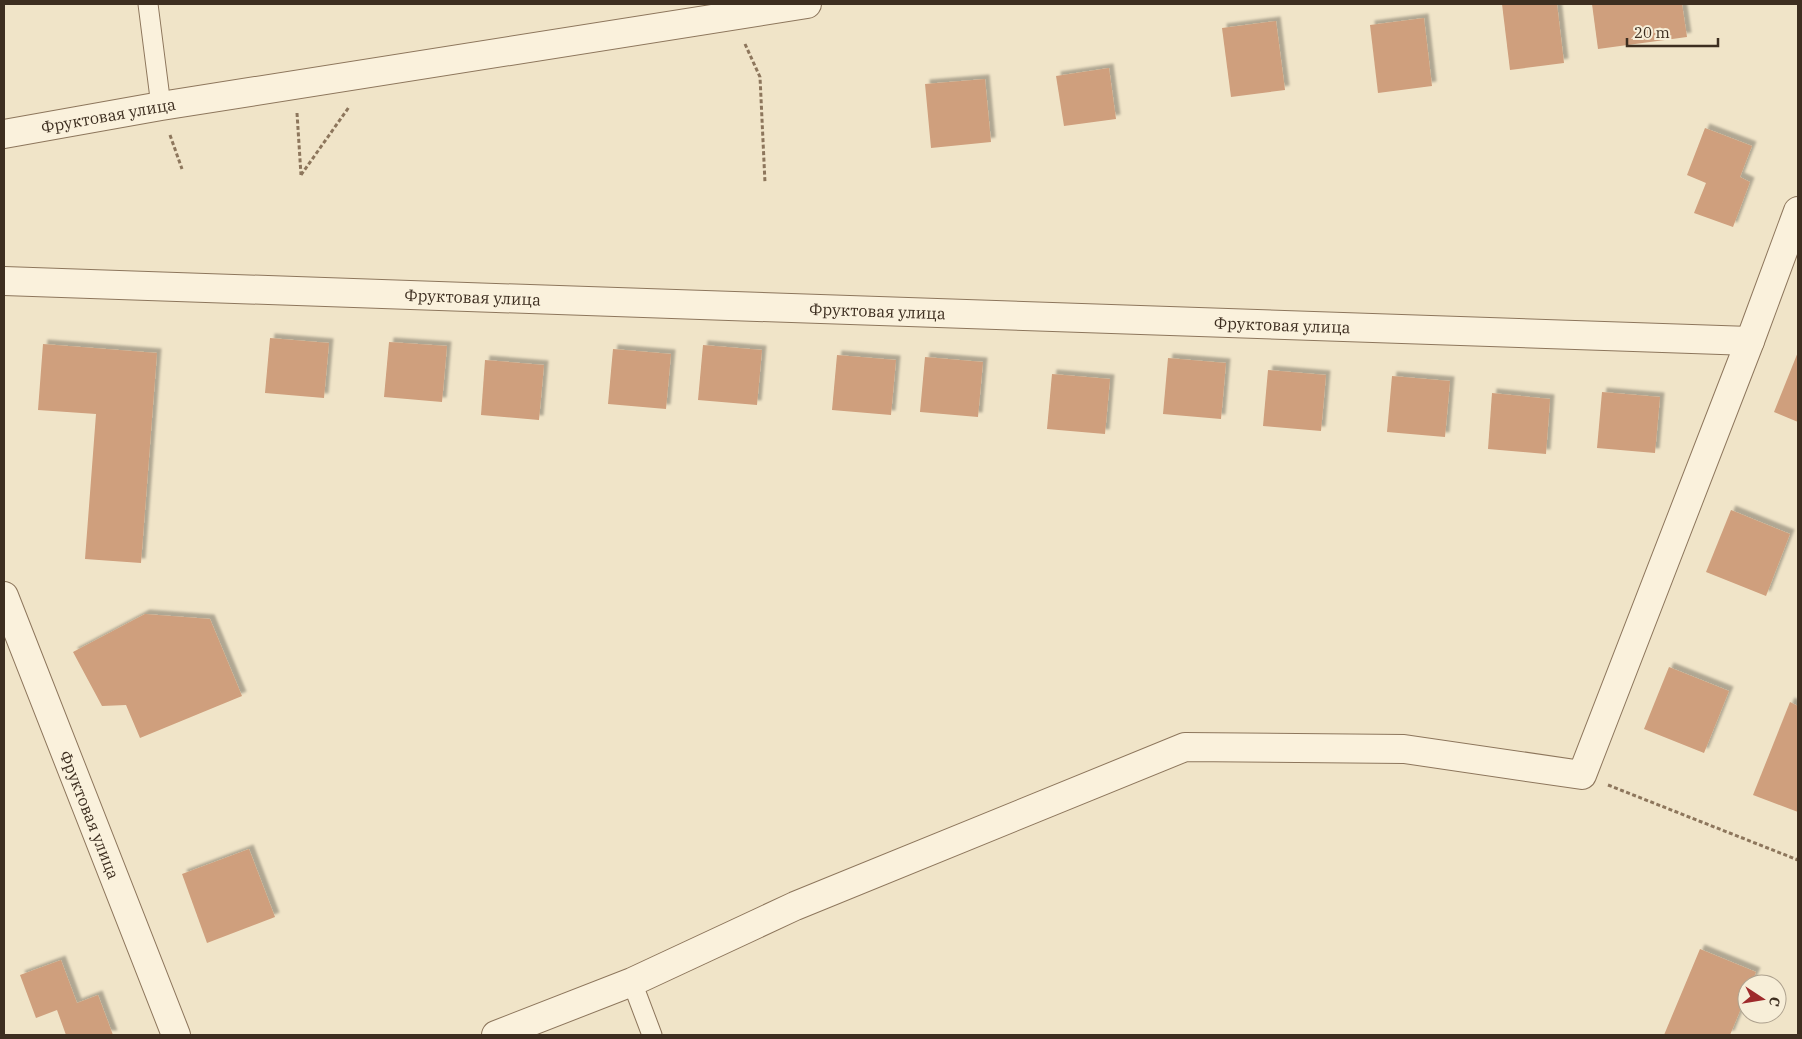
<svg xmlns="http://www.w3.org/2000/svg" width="1802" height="1039" viewBox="0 0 1802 1039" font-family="'IBM Plex Serif',serif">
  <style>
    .building { fill: #cf9f7d; filter: url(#shadow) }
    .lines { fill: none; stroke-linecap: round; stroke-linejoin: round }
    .service-casing { stroke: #8d765c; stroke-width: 21 }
    .minor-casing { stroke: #8d765c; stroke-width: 30 }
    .path { stroke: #8d765c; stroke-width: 3; stroke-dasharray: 4 2.5; stroke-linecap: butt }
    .service { stroke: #faf1dc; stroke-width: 19 }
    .minor { stroke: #faf1dc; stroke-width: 28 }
    .labels { text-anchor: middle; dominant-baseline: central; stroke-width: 4; stroke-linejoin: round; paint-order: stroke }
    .street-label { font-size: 16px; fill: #3d2e20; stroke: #f7eed8 }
  </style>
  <defs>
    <filter id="shadow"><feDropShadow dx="4.5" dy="-4.5" stdDeviation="1" flood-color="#0004"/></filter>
  </defs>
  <rect width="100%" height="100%" fill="#f0e4c8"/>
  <g class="building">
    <polygon points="1502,4 1557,4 1564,63 1510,70"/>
    <polygon points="1592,4 1682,4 1687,37 1598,49"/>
    <polygon points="1424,18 1432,86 1378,93 1370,25"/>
    <polygon points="1276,21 1285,90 1231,97 1222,28"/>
    <polygon points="1109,68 1116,119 1064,126 1056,76"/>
    <polygon points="985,79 991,142 931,148 925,84"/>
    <polygon points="1705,128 1752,146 1740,177 1750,182 1733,227 1694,213 1706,183 1687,175"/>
    <polygon points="270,338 329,343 324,398 265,393"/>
    <polygon points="389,342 447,346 442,402 384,397"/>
    <polygon points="43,344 157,353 141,563 85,559 96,414 38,410"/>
    <polygon points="703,345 762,350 757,405 698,400"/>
    <polygon points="613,349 671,354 666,409 608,404"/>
    <polygon points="1798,352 1798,422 1774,412"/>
    <polygon points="837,355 896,360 891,415 832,410"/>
    <polygon points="925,357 983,362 978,417 920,412"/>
    <polygon points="1168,358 1226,363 1221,419 1163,414"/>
    <polygon points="485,360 544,365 539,420 481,415"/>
    <polygon points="1268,370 1326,375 1321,431 1263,426"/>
    <polygon points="1052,374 1110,379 1105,434 1047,429"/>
    <polygon points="1392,376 1450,381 1445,437 1387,432"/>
    <polygon points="1602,392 1660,397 1655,453 1597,448"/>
    <polygon points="1492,393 1550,399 1546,454 1488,449"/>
    <polygon points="1731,510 1790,534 1766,596 1706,572"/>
    <polygon points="145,614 210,619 242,696 140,738 126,705 102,706 73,652"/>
    <polygon points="1669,667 1729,691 1704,753 1644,729"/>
    <polygon points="1790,702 1798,706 1798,812 1753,795"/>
    <polygon points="249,849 275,917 207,943 182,874"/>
    <polygon points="1700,949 1756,972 1751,984 1747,984 1747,994 1730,1035 1664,1035"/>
    <polygon points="61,960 77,1003 98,995 113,1035 66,1035 57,1010 36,1018 20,975"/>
  </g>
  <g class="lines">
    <g class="service-casing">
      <g id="service">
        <polyline points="148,4 161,106"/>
        <polyline points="632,982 652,1035"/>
      </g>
    </g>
    <g class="minor-casing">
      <g id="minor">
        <path id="s1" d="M4,134l157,-28 646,-102"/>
        <path id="s2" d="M4,281l1746,60"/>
        <path id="s3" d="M4,596l172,439"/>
        <polyline points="496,1035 632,982 795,906 1185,747 1404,749 1582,775 1750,341 1798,211"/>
      </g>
    </g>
    <g class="path">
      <polyline points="745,44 760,77 765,183"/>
      <polyline points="297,113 301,175"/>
      <polyline points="170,135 182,169"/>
      <polyline points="301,175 349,107"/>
      <polyline points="1608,785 1798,860"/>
    </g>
    <use href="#service" class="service"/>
    <use href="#minor" class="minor"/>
  </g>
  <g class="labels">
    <g class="street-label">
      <text stroke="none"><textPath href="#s1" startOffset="106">Фруктовая улица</textPath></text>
      <text stroke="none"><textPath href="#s2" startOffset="469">Фруктовая улица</textPath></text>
      <text stroke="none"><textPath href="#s2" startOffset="874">Фруктовая улица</textPath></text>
      <text stroke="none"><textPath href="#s2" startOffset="1279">Фруктовая улица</textPath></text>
      <text stroke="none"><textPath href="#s3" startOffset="235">Фруктовая улица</textPath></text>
    </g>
  </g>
  <rect width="1802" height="1039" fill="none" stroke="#3d2e20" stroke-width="10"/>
  <g transform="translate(1762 999) rotate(102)"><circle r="24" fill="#f7eed8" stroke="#ada18e"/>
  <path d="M0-4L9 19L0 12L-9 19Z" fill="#9e2a2b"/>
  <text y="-8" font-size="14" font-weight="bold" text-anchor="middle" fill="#3d2e20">С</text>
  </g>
  <path d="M1627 38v8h91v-8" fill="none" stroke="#3d2e20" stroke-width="2.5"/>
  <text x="1634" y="38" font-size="15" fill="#3d2e20" stroke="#f7eed8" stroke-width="4" paint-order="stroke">20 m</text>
</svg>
